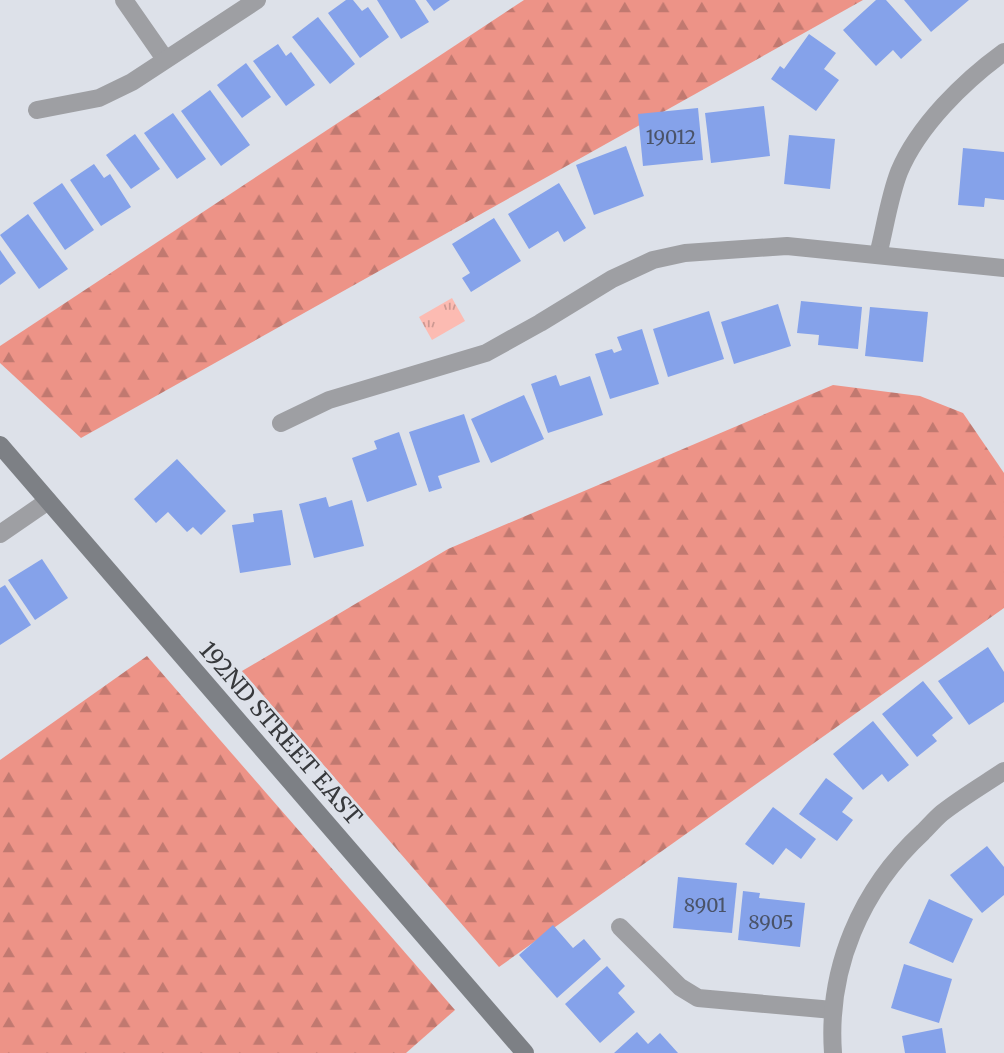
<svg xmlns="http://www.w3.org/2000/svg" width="1004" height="1053" viewBox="0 0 1004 1053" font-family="Merriweather,serif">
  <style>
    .grass { fill: url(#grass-tufts) }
    .forest { fill: url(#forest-firs) }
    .building { fill: #85a2ea }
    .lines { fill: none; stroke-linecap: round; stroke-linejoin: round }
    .street { stroke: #9e9fa3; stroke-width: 18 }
    .secondary { stroke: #7d8085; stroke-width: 18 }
    .labels { text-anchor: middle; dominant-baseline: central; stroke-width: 5; stroke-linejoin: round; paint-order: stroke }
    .number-label { font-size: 19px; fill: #4a5368 }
    .street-label { font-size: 23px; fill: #37393c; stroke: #dde1e9 }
  </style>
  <defs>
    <pattern id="grass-tufts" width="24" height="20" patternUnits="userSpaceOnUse" patternTransform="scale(1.75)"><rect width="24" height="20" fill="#fcbbb2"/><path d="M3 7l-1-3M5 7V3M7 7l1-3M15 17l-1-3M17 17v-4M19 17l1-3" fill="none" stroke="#cd9992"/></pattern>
    <pattern id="forest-firs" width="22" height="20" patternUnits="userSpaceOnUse" patternTransform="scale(1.75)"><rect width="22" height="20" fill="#ed9387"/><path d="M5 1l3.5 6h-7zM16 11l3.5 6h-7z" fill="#c17970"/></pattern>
  </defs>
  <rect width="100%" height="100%" fill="#dde1e9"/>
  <polygon class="grass" points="452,298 465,321 432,340 419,317"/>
  <g class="forest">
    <polygon points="524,0 863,0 81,438 0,363 0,346"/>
    <polygon points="833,385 920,396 963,413 1004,473 1004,608 499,967 242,671 448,549"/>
    <polygon points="147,656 455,1010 406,1053 0,1053 0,760"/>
  </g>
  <g class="building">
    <polygon points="346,0 353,0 362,11 368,7 389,37 360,58 328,13"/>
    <polygon points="377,0 415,0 429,22 401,39"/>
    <polygon points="426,0 450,0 434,11"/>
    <polygon points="876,0 886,0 922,40 901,59 893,50 876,66 843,30"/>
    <polygon points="904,0 969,0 931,32"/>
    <polygon points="318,17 355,64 330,84 292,37"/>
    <polygon points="809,34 836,53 824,69 839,80 816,111 771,79 780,66 784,69"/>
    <polygon points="278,44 286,56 291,52 315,85 286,106 253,61"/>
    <polygon points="246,63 271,97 242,118 217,85"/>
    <polygon points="210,90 250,145 221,166 181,111"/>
    <polygon points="764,106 770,156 711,163 705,113"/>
    <polygon points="698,108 703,160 643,166 638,114"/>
    <polygon points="173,113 206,159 177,179 144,133"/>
    <polygon points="135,134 160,169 131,189 106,155"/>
    <polygon points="789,135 835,139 830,189 784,184"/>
    <polygon points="626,146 644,196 594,215 576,165"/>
    <polygon points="963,148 1004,152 1004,200 985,198 984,207 958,205"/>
    <polygon points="94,164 104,178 110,174 131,207 101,226 70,180"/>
    <polygon points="62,183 94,230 65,250 33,203"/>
    <polygon points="559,183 586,228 564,242 558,231 529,249 508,214"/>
    <polygon points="28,214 68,269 39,289 0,235"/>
    <polygon points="494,218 521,261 471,292 462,278 470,273 452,244"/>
    <polygon points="0,250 16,273 0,285"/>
    <polygon points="801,301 862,307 858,349 818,345 819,335 797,333"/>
    <polygon points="778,304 791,346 734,364 721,322"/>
    <polygon points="870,307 928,312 923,362 865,356"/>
    <polygon points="709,311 724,359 668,377 653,329"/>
    <polygon points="642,329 659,384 610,399 595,354 612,349 614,353 622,350 617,337"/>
    <polygon points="556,375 560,386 590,376 603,415 548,433 531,384"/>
    <polygon points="524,395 544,439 491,463 471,419"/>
    <polygon points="464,414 480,462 438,476 442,488 429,492 409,432"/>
    <polygon points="399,432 417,485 367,502 352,458 377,449 374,441"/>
    <polygon points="177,459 226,511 201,535 193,527 187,532 168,512 156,523 134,499"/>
    <polygon points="326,497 329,507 352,500 364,546 314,558 299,504"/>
    <polygon points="282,510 291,565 240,573 232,525 254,522 253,514"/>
    <polygon points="42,559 68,598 35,620 8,580"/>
    <polygon points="5,585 31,625 0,645 0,588"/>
    <polygon points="988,647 1004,672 1004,702 969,725 938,681"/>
    <polygon points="923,681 953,718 932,735 937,741 917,757 882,714"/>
    <polygon points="873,721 909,765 888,782 882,774 863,790 833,754"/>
    <polygon points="826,778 853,798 842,812 853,820 837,841 799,814"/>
    <polygon points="773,807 816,839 801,859 786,848 773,865 745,844"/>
    <polygon points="987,846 1004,867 1004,895 982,913 950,875"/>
    <polygon points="678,877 737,883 732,933 673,928"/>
    <polygon points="743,891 760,893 759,898 805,903 800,947 738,940"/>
    <polygon points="929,899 973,919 953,963 909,943"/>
    <polygon points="553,925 573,948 584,939 601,959 557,998 519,955"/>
    <polygon points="904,964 952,979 939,1023 891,1008"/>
    <polygon points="607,966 625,986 618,993 635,1012 600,1043 565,1004"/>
    <polygon points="942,1028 946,1053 905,1053 902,1036"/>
    <polygon points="637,1032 648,1044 660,1033 678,1053 614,1053"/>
  </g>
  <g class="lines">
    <g class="street">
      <polyline points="124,0 165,59"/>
      <polyline points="37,110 99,98 132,82 257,0"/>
      <path d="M878,255c7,-27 11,-57 21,-83 19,-46 65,-91 105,-120"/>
      <polyline points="281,423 329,400 486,353 540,323 612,279 653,260 685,253 787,246 1004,268"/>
      <polyline points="0,534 48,501"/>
      <polyline points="620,927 680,987 698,998 833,1010"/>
      <path d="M833,1053c-6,-85 28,-164 90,-221 6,-6 12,-13 19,-19 19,-15 41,-28 62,-42"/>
    </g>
    <polyline class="secondary" points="0,445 525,1053"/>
  </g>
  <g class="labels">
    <g class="number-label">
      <text x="671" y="137">19012</text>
      <text x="705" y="905">8901</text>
      <text x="771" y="922">8905</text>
    </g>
    <g class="street-label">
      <text transform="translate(281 733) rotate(49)">192ND STREET EAST</text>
    </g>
  </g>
</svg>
